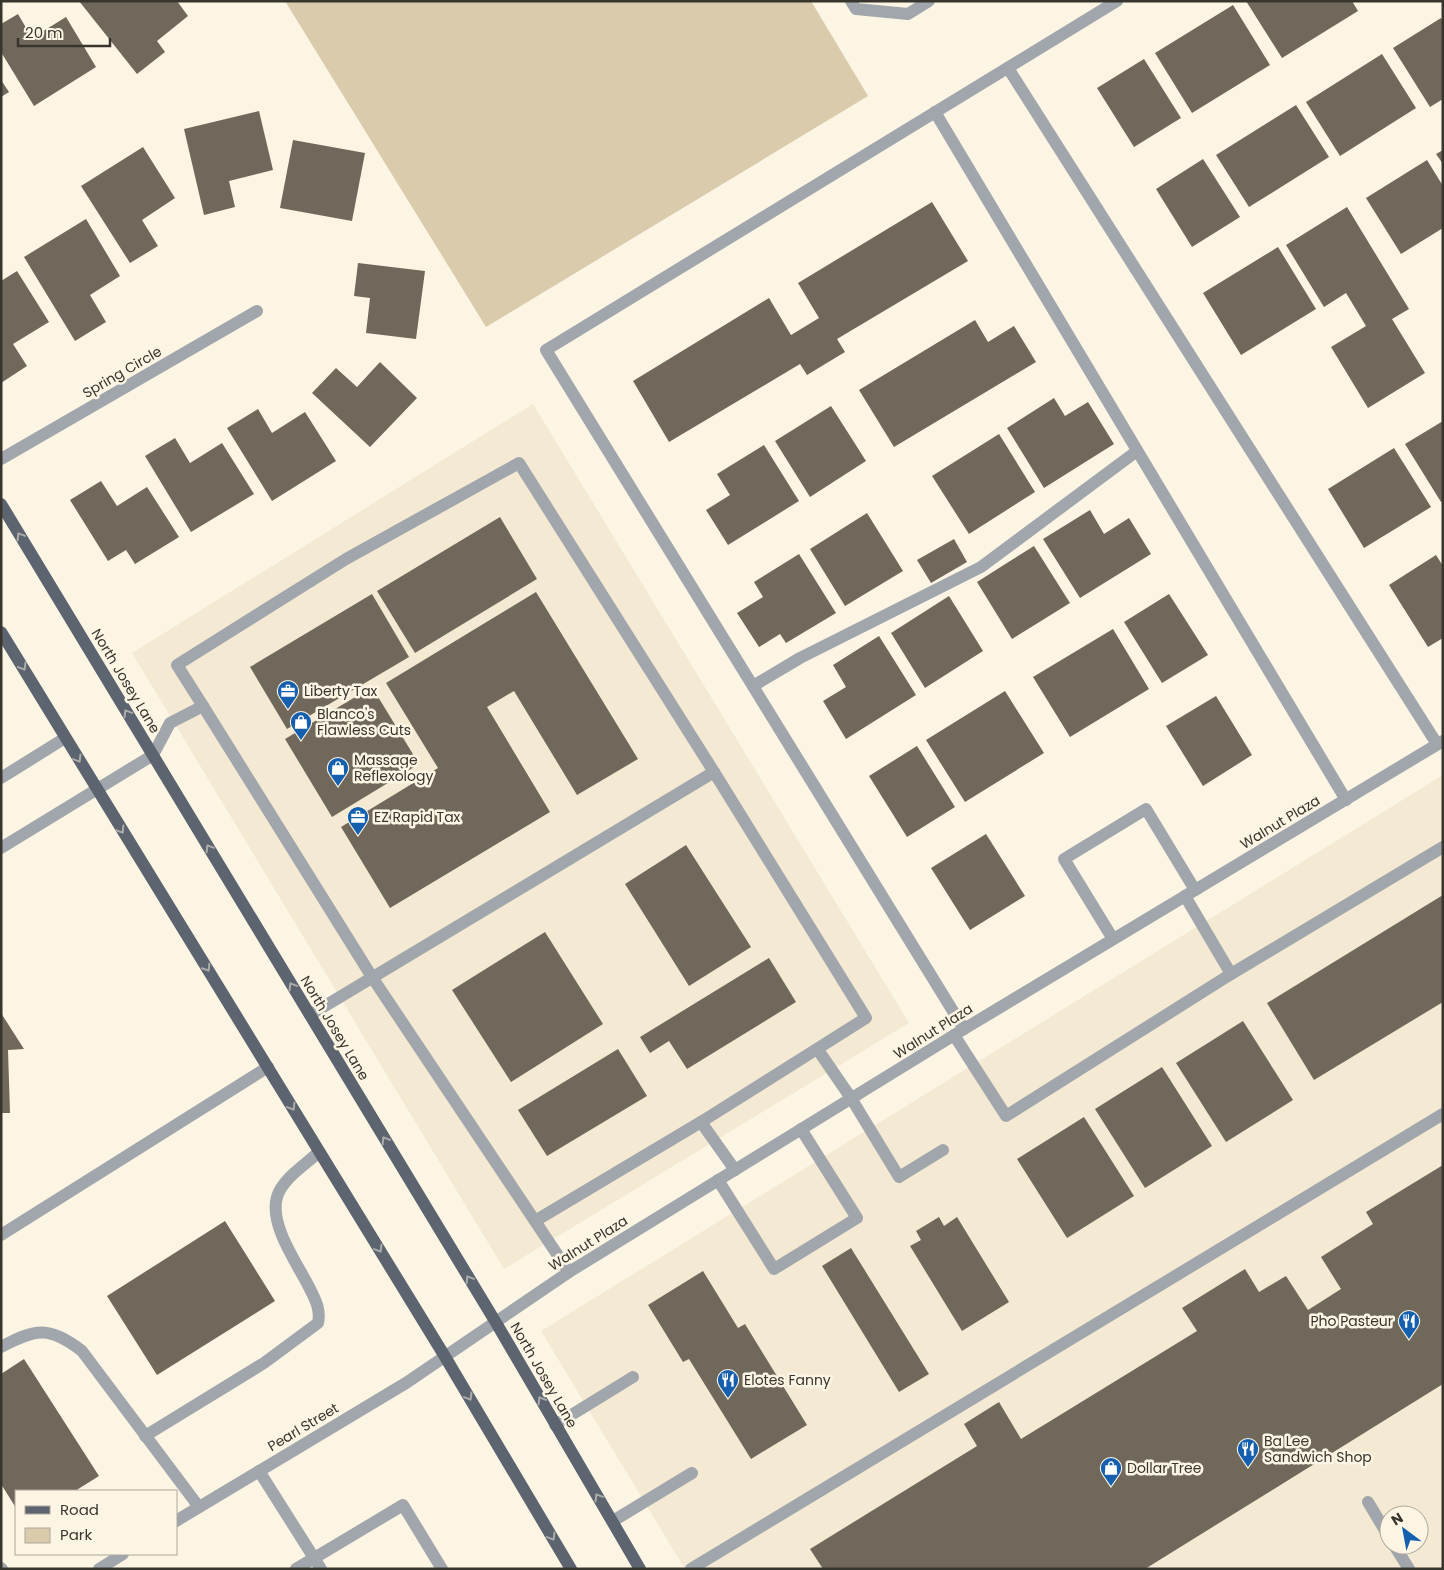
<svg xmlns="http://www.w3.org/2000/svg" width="1444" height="1570" viewBox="0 0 1444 1570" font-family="Poppins,sans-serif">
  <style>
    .built { fill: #f4e9d2; fill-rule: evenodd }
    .green { fill: #d9cbac }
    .building { fill: #70695b }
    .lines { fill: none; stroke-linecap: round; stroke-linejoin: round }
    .minor { stroke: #a1a6ac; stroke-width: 12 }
    .major { stroke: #5c646f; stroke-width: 12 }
    .oneway { stroke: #acacaa }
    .labels { text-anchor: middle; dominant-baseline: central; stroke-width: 5; stroke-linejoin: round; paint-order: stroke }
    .street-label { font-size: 14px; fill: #38352f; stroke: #fcf5e4 }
    .poi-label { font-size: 14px; fill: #38352f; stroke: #fcf5e4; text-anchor: start }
  </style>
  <rect width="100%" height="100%" fill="#fcf5e4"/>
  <g class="built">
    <polygon points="533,404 909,1023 504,1269 132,653"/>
    <path d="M1443,775v794h-758l-144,-238zM1389,1515h30v30h-30z"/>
  </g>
  <polygon class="green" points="285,1 811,1 868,96 486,327"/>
  <g class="building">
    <polygon points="79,1 177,1 188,16 157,41 165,52 137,74"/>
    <polygon points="1246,1 1352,1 1358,11 1282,58"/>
    <polygon points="1233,5 1270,65 1192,113 1155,53"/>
    <polygon points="18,14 32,38 66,17 96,67 34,106 1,52 1,24"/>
    <polygon points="1441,18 1443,22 1443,99 1430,107 1393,48"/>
    <polygon points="1382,54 1416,108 1340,156 1306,102"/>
    <polygon points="1144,59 1181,118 1134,147 1097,88"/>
    <polygon points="1,80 9,92 1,97"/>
    <polygon points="1296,105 1329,157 1249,207 1216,155"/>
    <polygon points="259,111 273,170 229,181 235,207 204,215 184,129"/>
    <polygon points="293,140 365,153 352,221 280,208"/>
    <polygon points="143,147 175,198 142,220 158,246 130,263 81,186"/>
    <polygon points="1443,150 1443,164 1436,154"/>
    <polygon points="1203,159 1240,217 1192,247 1156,189"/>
    <polygon points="1427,160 1443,186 1443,228 1401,254 1366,198"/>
    <polygon points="932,202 968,261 837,339 845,352 807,375 800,364 669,442 633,381 769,298 791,335 819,318 798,283"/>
    <polygon points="1347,207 1409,309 1392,319 1425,373 1368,408 1331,347 1366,326 1346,293 1324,307 1286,245"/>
    <polygon points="86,219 120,276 90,295 106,322 75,341 24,257"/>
    <polygon points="1278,247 1316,309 1241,355 1203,293"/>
    <polygon points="358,263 425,271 416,339 366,333 370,298 354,296"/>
    <polygon points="17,271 49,322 13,344 27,366 1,383 1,281"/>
    <polygon points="975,320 988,342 1014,326 1036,362 894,447 859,390"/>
    <polygon points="380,362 417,398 370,447 312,393 336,368 357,387"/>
    <polygon points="1054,398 1065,416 1088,402 1114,444 1044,488 1007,428"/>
    <polygon points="831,406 866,461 810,497 775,441"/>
    <polygon points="258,409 272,433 305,412 336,461 272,501 227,428"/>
    <polygon points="1443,421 1443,501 1441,502 1405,444"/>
    <polygon points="999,434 1035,492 969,534 932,476"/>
    <polygon points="175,438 190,463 222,443 254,494 191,532 145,456"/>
    <polygon points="764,445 799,501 728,545 706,510 730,495 717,474"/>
    <polygon points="1394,448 1431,507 1364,548 1328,489"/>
    <polygon points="101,481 117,506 147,487 179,537 135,564 126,550 108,561 70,500"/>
    <polygon points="1090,510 1104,534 1129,518 1151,554 1080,598 1043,539"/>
    <polygon points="867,513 903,571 845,606 810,549"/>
    <polygon points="500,517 537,579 415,653 377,591"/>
    <polygon points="954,539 967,562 931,583 917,560"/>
    <polygon points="1034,546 1070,603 1012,639 977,582"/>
    <polygon points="799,554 836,613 786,643 780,634 759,647 737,613 763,597 754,582"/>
    <polygon points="1436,555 1443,566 1443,638 1428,647 1389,585"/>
    <polygon points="536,592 638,759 577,795 514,691 487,707 550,812 390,908 341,827 438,768 386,683"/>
    <polygon points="372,594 409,657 287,729 250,667"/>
    <polygon points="1169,594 1208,655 1162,683 1124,622"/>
    <polygon points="949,596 983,651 925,688 891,633"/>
    <polygon points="1113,629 1149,689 1070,737 1033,677"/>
    <polygon points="879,636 916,695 846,739 823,701 846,687 833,665"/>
    <polygon points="372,687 419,764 332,817 285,739"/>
    <polygon points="1005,691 1044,753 965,802 926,740"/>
    <polygon points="1216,696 1252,755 1203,786 1166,726"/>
    <polygon points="917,746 955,807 907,837 869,776"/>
    <polygon points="986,834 1025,896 970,930 931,868"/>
    <polygon points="686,845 751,947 689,986 625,884"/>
    <polygon points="1443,895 1443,1002 1314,1080 1267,1003"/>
    <polygon points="545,932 603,1024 511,1082 452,990"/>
    <polygon points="769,958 796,1002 687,1069 669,1041 650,1053 640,1037"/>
    <polygon points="1,1013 24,1049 8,1050 10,1113 1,1113"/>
    <polygon points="1243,1021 1293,1100 1226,1142 1176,1063"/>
    <polygon points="618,1049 647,1096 547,1156 518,1110"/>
    <polygon points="1162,1067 1212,1146 1145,1188 1095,1109"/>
    <polygon points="1084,1117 1134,1196 1067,1238 1017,1159"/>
    <polygon points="1443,1165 1443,1384 1145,1569 823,1569 810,1549 977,1446 964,1424 999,1402 1021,1439 1197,1331 1182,1308 1245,1269 1259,1292 1286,1276 1308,1310 1341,1289 1321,1257 1373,1224 1366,1212"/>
    <polygon points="939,1217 944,1226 957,1217 1009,1302 962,1331 910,1246 921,1240 916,1231"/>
    <polygon points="225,1221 275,1301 157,1375 107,1296"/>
    <polygon points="851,1248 929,1374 899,1392 822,1266"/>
    <polygon points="703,1271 738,1328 745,1324 807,1425 751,1459 689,1359 683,1362 648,1305"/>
    <polygon points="24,1359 99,1476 75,1491 16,1491 16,1508 1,1484 1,1374"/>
  </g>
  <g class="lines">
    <g class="minor">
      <polyline points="851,1 856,9 908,14 929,1"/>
      <polyline points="1008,68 1437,744"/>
      <polyline points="935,112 1346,800"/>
      <polyline points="1,459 257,311"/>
      <polyline points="753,686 800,658 981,567 1137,451"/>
      <polyline points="203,706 372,977 569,1272"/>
      <polyline points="1,778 65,738"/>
      <polyline points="1,848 153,755 170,723 203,706 177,665 346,559 519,463 714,772 310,1015"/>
      <polyline points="1185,896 1231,974 1443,847"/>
      <polyline points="1113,939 1064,859 1146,809 1195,890"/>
      <polyline points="964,1029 546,350 1117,1"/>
      <polyline points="954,1035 1006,1116 1231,974"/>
      <polyline points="818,1050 851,1098 899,1177 943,1150"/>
      <polyline points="701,1122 735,1170"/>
      <polyline points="718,1180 774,1269 857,1218 801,1129"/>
      <polyline points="535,1221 701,1122 866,1018 714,772"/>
      <polyline points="1,1235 268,1067"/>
      <path d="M1,1347c35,-19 49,-21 81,4l117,156"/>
      <polyline points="555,1425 633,1377"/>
      <path d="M145,1436l119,-73 54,-40c3,-14 -3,-24 -9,-36 -12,-24 -40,-62 -32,-90 5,-18 29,-33 42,-45"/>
      <polyline points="259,1471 321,1569"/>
      <polyline points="1368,1502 1389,1537"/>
      <polyline points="176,1521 406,1383 569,1272 964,1029 1443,741"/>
      <polyline points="613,1521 692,1473"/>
      <polyline points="1394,1545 1409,1569"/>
      <polyline points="1,1568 2,1569"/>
      <polyline points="99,1569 123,1554"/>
      <polyline points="296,1569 403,1505 442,1569"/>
      <polyline points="691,1569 1443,1114"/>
    </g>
    <g class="major">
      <polyline points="1,504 495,1321 640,1569"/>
      <polyline points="1,632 444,1355 571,1569"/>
    </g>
  </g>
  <defs><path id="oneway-chevron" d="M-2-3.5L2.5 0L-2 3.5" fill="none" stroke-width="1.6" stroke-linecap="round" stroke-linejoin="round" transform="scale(1.25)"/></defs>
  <g class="oneway">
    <use href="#oneway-chevron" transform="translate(20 536) rotate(-121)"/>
    <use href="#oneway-chevron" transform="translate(23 667) rotate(59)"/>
    <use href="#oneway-chevron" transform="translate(127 713) rotate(-121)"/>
    <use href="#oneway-chevron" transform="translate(78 759) rotate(59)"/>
    <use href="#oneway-chevron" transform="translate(121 830) rotate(58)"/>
    <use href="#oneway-chevron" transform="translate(209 848) rotate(-121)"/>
    <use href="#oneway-chevron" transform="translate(207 968) rotate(58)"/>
    <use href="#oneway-chevron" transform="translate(292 986) rotate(-121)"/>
    <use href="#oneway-chevron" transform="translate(292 1107) rotate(59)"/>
    <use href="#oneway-chevron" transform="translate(385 1140) rotate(-121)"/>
    <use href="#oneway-chevron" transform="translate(379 1249) rotate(59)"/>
    <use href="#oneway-chevron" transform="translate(469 1279) rotate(-121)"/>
    <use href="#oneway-chevron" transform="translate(469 1397) rotate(59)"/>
    <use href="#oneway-chevron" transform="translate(541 1400) rotate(-121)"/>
    <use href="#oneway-chevron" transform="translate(598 1497) rotate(-121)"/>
    <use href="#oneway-chevron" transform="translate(552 1537) rotate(59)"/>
  </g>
  <defs>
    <g id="office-pin" transform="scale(1.125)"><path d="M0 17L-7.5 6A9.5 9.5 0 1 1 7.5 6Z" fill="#145fae" stroke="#fcf5e4"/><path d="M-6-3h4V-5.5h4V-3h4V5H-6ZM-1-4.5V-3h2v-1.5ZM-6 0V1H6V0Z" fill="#fff"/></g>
    <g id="shop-pin" transform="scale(1.125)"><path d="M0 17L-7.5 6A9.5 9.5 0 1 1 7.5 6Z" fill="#145fae" stroke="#fcf5e4"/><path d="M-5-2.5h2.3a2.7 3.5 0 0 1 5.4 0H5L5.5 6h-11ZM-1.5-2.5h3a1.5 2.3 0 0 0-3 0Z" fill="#fff"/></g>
    <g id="restaurant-pin" transform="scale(1.125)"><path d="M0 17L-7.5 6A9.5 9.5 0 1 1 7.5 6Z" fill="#145fae" stroke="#fcf5e4"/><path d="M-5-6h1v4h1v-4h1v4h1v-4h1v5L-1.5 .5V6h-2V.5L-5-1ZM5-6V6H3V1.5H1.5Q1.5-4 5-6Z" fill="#fff"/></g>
  </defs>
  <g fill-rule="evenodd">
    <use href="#office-pin" x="288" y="691"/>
    <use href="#shop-pin" x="301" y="722"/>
    <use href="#shop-pin" x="338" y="768"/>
    <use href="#office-pin" x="358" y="817"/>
    <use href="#restaurant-pin" x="1409" y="1321"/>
    <use href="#restaurant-pin" x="728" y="1380"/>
    <use href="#restaurant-pin" x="1248" y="1449"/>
    <use href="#shop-pin" x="1111" y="1468"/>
  </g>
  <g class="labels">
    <g class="street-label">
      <text transform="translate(122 372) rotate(-30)">Spring Circle</text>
      <text transform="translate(126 681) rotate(59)">North Josey Lane</text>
      <text transform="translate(1280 822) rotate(-31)">Walnut Plaza</text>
      <text transform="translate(335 1028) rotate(59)">North Josey Lane</text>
      <text transform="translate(933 1031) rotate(-32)">Walnut Plaza</text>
      <text transform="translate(588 1243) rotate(-32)">Walnut Plaza</text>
      <text transform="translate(544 1375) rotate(60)">North Josey Lane</text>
      <text transform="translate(303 1427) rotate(-31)">Pearl Street</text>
    </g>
    <g class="poi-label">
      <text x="304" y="691">Liberty Tax</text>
      <text x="317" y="714">Blanco's<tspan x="317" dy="16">Flawless Cuts</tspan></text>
      <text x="354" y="760">Massage<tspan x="354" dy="16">Reflexology</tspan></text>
      <text x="374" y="817">EZ Rapid Tax</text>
      <text x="1393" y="1321" text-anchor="end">Pho Pasteur</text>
      <text x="744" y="1380">Elotes Fanny</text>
      <text x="1264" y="1441">Ba Lee<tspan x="1264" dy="16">Sandwich Shop</tspan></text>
      <text x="1127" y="1468">Dollar Tree</text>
    </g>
  </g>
  <rect width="1444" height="1570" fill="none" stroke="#38352f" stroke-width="5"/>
  <rect x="15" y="1490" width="162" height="65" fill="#fcf5e4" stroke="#aea89c"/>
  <rect x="25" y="1506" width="25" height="8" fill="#5c646f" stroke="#aea89c"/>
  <text x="60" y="1515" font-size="15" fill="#38352f">Road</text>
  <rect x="25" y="1528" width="25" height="15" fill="#d9cbac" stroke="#aea89c"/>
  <text x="60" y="1540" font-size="15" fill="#38352f">Park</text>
  <g transform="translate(1404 1530) rotate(328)"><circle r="24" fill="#fcf5e4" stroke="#aea89c"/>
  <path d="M0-4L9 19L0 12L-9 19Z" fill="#145fae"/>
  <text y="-8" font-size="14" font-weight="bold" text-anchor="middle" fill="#38352f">N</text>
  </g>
  <path d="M18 38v8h92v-8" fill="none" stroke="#38352f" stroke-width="2.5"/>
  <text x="25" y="38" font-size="15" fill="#38352f" stroke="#fcf5e4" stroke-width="4" paint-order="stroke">20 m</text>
</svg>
